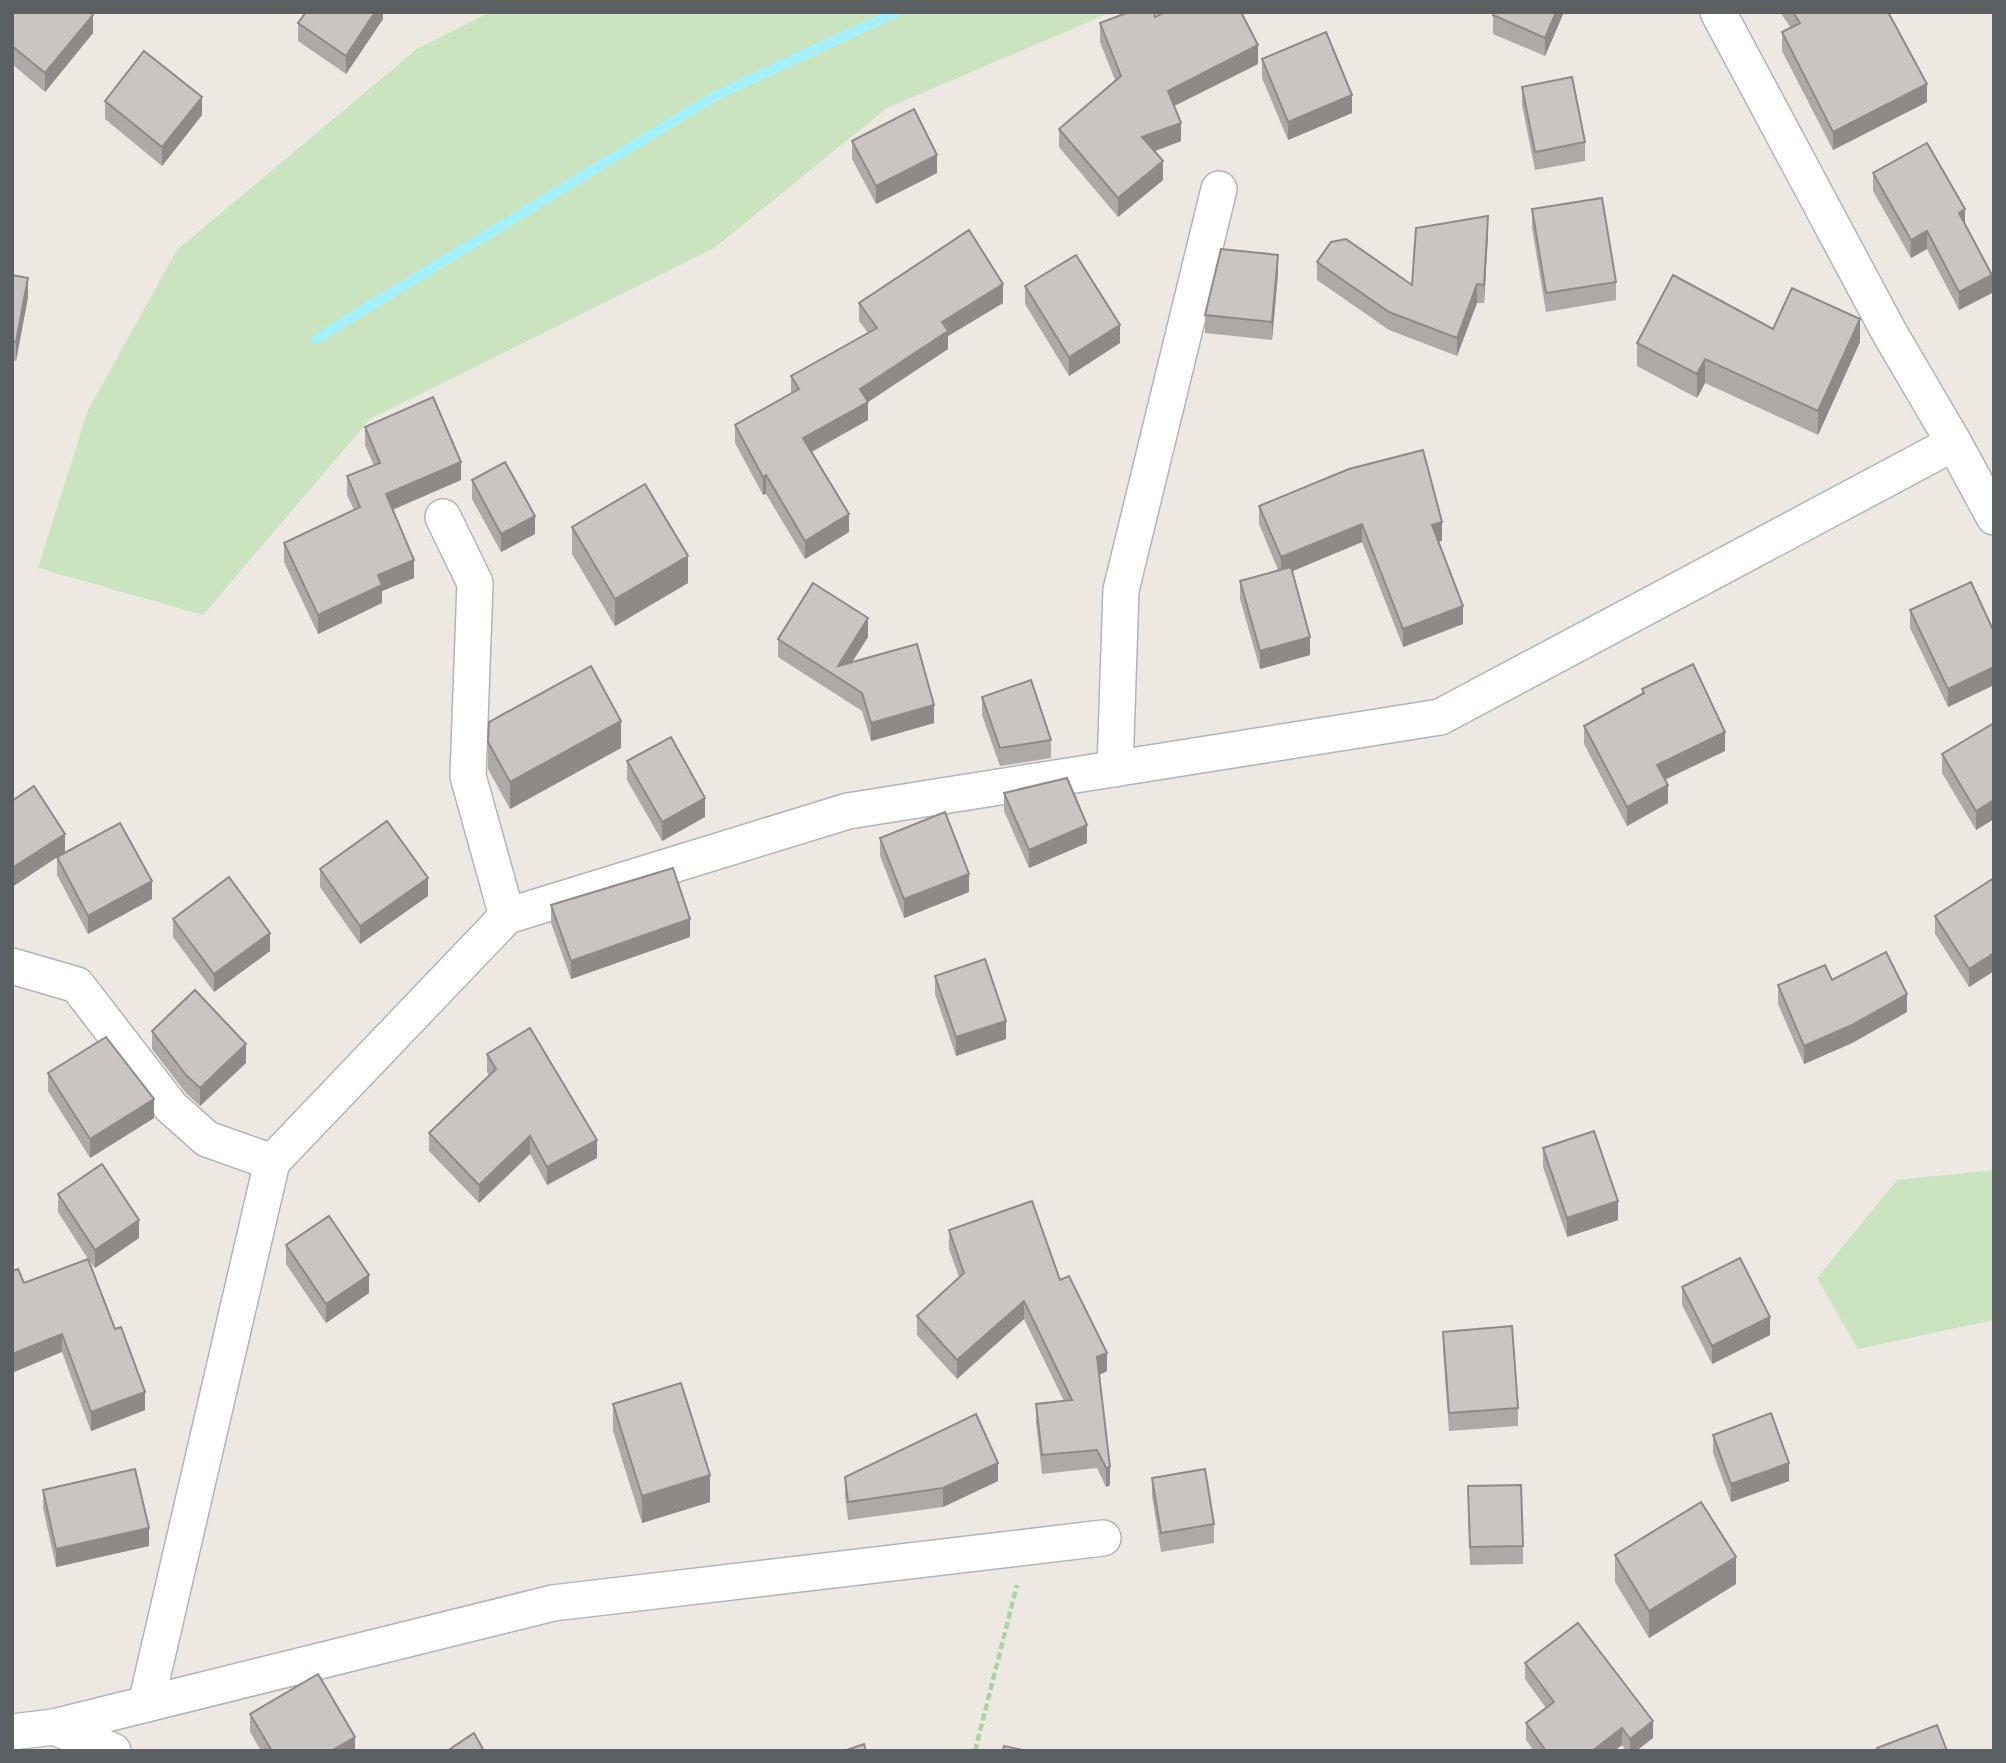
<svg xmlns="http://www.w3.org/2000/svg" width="2006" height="1763" viewBox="0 0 2006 1763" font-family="'Nunito Sans',sans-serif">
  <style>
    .green { fill: #cae4bf }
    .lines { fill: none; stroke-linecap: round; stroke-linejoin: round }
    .stream { stroke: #a3f1fd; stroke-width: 10 }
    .minor-casing { stroke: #b0b5b8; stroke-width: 38 }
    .path { stroke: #a5d6a3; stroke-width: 4.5; stroke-dasharray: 7 3.5; stroke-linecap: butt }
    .minor { stroke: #fff; stroke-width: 35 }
    .wall { fill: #aea9a7 }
    .shaded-wall { fill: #8d8a88 }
    .building { fill: #cac5c2; stroke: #8d8a88; stroke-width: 2 }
  </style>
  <rect width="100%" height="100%" fill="#ede8e2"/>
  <g class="green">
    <polygon points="490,12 1112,12 887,108 714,248 370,419 203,615 38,568 88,410 177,250 417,49"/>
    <polygon points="1994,1170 1994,1320 1858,1349 1817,1278 1897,1180"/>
  </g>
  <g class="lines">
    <polyline class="stream" points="316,339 713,97 897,12"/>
    <g class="minor-casing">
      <g id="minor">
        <polyline points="1718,12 1889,332 1954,443 1994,517"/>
        <polyline points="443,517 475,583 468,776 507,916"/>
        <polyline points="1115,769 1121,590 1219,189"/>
        <polyline points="12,966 77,985 171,1107 207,1139 272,1162"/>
        <polyline points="146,1704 272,1162 507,916 848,811 1440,717 1954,443"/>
        <polyline points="54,1727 113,1751"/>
        <polyline points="12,1732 54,1727 553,1603 1103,1538"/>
      </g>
    </g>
    <polyline class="path" points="975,1751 1017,1585"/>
    <use href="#minor" class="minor"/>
  </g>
  <g class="wall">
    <polygon points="12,12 93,33 45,92 12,64"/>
    <polygon points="383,12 383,19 346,74 298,41 298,23"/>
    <polygon points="1564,12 1545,56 1493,34 1493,15"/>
    <polygon points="1780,12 1888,12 1927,102 1833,150 1782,51 1782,32 1791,28"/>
    <polygon points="1155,17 1258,64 1174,106 1181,141 1154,151 1163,180 1118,217 1059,147 1059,129 1115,80 1100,42 1100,23"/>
    <polygon points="1262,59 1352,113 1288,140 1262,78"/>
    <polygon points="1522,87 1585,142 1585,161 1535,170 1522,105"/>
    <polygon points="105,101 202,115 162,166 105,119"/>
    <polygon points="852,141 937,173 876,204 852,159"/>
    <polygon points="1873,173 1965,224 1992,293 1959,310 1927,249 1911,258 1873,191"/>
    <polygon points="1532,209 1616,282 1616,300 1546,312 1532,228"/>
    <polygon points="1488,235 1484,303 1477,303 1457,356 1389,330 1317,280 1317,262 1412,285"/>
    <polygon points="1278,273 1272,340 1205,333 1205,315"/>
    <polygon points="12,275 28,297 16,361 12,360"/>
    <polygon points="1025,286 1120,343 1069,376 1025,304"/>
    <polygon points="859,303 1003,303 948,336 948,349 868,402 868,420 812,452 849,532 805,559 766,494 763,495 735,443 735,425 791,394 791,376 868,333 859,321"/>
    <polygon points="1773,329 1860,342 1818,435 1705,383 1697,398 1637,366 1637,343"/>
    <polygon points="365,427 461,480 393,510 414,578 382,591 382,603 318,634 284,562 284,543 354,510 347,495 347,476 374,466 365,445"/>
    <polygon points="1349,469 1442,541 1438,542 1463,624 1403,647 1362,542 1292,571 1310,655 1260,669 1240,599 1240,581 1278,570 1259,524 1259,506"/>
    <polygon points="472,480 535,534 501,552 472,499"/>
    <polygon points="572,527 688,583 615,626 572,554"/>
    <polygon points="1910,610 1994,632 1994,685 1948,707 1910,628"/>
    <polygon points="868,637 852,662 934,723 871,741 862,711 778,657 778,639"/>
    <polygon points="1642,689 1725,751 1665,780 1668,803 1627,826 1584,744 1584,726 1642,694"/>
    <polygon points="982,697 1051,740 1051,758 1000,766 982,715"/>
    <polygon points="1994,723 1994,819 1976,830 1942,773 1942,754"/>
    <polygon points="488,742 621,748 510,809 488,769"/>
    <polygon points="627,761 705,817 662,841 627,780"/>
    <polygon points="1004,793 1087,843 1029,868 1004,811"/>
    <polygon points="12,801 65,852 58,856 152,899 88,934 57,875 57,857 12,887"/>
    <polygon points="880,838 969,892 904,918 880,856"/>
    <polygon points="320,869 428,896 360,944 320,887"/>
    <polygon points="1994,878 1994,971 1969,987 1935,934 1935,916"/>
    <polygon points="551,905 690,937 571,979 551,923"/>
    <polygon points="173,919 270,951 214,992 173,937"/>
    <polygon points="935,976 1006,1039 956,1056 935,994"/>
    <polygon points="1832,980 1907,1012 1852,1043 1804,1064 1778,1004 1778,985"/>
    <polygon points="152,1031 246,1063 200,1106 186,1093 152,1049"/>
    <polygon points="487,1054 597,1158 547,1185 530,1154 479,1203 429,1151 429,1133 489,1075 487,1072"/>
    <polygon points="48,1073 154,1118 90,1158 48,1091"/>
    <polygon points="1543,1148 1618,1220 1567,1237 1543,1167"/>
    <polygon points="58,1194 139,1238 95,1268 88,1259 145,1410 91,1431 62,1352 24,1283 88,1259 58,1212"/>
    <polygon points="949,1230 1060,1280 1107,1371 1099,1375 1110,1485 1106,1487 1097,1468 1042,1474 1036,1422 1036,1404 1064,1401 1024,1319 957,1379 917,1335 917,1316 959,1277 949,1249"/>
    <polygon points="286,1245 369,1293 326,1323 286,1264"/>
    <polygon points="1682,1287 1770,1335 1712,1364 1682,1305"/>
    <polygon points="1443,1332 1518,1408 1518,1426 1449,1431 1443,1350"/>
    <polygon points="613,1404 710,1502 642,1523 613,1431"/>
    <polygon points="1713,1435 1789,1481 1731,1502 1713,1453"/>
    <polygon points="845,1477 998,1481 943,1507 848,1520 845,1495"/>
    <polygon points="1152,1478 1214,1524 1214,1543 1161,1552 1152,1496"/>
    <polygon points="43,1490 149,1546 56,1567 43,1508"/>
    <polygon points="1468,1505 1523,1546 1523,1564 1470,1565"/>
    <polygon points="1615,1555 1736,1584 1649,1638 1615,1582"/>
    <polygon points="1525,1663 1653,1738 1636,1751 1626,1751 1622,1745 1614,1751 1534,1751 1526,1740 1526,1723 1546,1708 1525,1679"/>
    <polygon points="250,1714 355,1751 261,1751 250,1732"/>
  </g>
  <g class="shaded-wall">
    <polygon points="375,12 383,12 383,19 346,74 346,56"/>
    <polygon points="1556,12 1564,12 1545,56 1545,38"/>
    <polygon points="93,15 93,33 45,92 45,73"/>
    <polygon points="1258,45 1258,64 1168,109 1168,91"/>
    <polygon points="1927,84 1927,102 1833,150 1833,132"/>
    <polygon points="1352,95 1352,113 1288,140 1288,122"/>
    <polygon points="202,97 202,115 162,166 162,147"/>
    <polygon points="1181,123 1181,141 1142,156 1142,137"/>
    <polygon points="937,155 937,173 876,204 876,186"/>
    <polygon points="1163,161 1163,180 1118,217 1118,198"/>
    <polygon points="1965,209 1965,228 1959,213"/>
    <polygon points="1488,216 1488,235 1484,303 1484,285"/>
    <polygon points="1927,231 1927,249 1911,258 1911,240"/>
    <polygon points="1278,255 1278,273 1272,340 1272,322"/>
    <polygon points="1992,275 1992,293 1959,310 1959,292"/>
    <polygon points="28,278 28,297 16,361 16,342"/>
    <polygon points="1003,284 1003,303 948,336 948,349 868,402 868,420 803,456 803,438 860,389 942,322"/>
    <polygon points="1477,284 1477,303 1457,356 1457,338"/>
    <polygon points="1860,319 1860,342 1818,435 1818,411"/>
    <polygon points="1120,325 1120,343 1069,376 1069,357"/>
    <polygon points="1705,359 1705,383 1697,398 1697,374"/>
    <polygon points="461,462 461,480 386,512 386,494"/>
    <polygon points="766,475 766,494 763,495 763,477"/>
    <polygon points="849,514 849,532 805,559 805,541"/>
    <polygon points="535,516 535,534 501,552 501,534"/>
    <polygon points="1442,522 1442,541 1432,543 1432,525"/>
    <polygon points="1362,524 1362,542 1281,576 1281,557"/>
    <polygon points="688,556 688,583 615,626 615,599"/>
    <polygon points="414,560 414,578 382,591 382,603 318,634 318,615 378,575"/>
    <polygon points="1463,606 1463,624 1403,647 1403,629"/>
    <polygon points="868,618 868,637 841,679 838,666"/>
    <polygon points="1310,637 1310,655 1260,669 1260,651"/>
    <polygon points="1994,667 1994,685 1948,707 1948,689"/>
    <polygon points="934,705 934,723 871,741 871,723"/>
    <polygon points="621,721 621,748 510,809 510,782"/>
    <polygon points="1725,732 1725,751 1657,783 1657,765"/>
    <polygon points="1668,785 1668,803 1627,826 1627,807"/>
    <polygon points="705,798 705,817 662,841 662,822"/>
    <polygon points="1994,800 1994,819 1976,830 1976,811"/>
    <polygon points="1087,825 1087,843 1029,868 1029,850"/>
    <polygon points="65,834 65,852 12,887 12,868"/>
    <polygon points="969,874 969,892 904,918 904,899"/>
    <polygon points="428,878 428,896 360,944 360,926"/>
    <polygon points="152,881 152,899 88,934 88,916"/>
    <polygon points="690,919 690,937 571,979 571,961"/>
    <polygon points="270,933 270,951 214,992 214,974"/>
    <polygon points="1994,953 1994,971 1969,987 1969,969"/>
    <polygon points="1907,994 1907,1012 1852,1043 1804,1064 1804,1046"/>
    <polygon points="1006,1021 1006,1039 956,1056 956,1037"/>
    <polygon points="246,1044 246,1063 200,1106 200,1088"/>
    <polygon points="154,1099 154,1118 90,1158 90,1139"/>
    <polygon points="530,1136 530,1154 479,1203 479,1185"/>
    <polygon points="597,1140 597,1158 547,1185 547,1167"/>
    <polygon points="1618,1201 1618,1220 1567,1237 1567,1218"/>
    <polygon points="139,1220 139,1238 95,1268 95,1250"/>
    <polygon points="369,1275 369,1293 326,1323 326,1304"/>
    <polygon points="1024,1301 1024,1319 957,1379 957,1360"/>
    <polygon points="1770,1317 1770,1335 1712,1364 1712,1346"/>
    <polygon points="62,1334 62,1352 12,1373 12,1354"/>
    <polygon points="1107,1353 1107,1371 1097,1376 1097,1357"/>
    <polygon points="145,1392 145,1410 91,1431 91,1412"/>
    <polygon points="998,1463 998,1481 943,1507 943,1488"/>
    <polygon points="1789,1463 1789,1481 1731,1502 1731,1484"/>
    <polygon points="1110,1467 1110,1485 1106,1487 1106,1468"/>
    <polygon points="710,1475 710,1502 642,1523 642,1496"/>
    <polygon points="149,1528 149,1546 56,1567 56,1549"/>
    <polygon points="1736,1557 1736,1584 1649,1638 1649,1611"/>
    <polygon points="1653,1721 1653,1738 1636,1751 1630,1751 1630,1739"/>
    <polygon points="1622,1728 1622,1745 1614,1751 1592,1751"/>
    <polygon points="355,1737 355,1751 331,1751"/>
  </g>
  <g class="building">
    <polygon points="12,12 90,12 93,15 45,73 12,46"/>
    <polygon points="306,12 375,12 346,56 298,23"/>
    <polygon points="1129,12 1154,12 1155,17 1165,12 1241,12 1258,45 1168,91 1181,123 1142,137 1163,161 1118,198 1059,129 1121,76 1100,23"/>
    <polygon points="1495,12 1556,12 1545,38 1493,15"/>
    <polygon points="1793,12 1888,12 1927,84 1833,132 1782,32 1800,23"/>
    <polygon points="1326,32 1352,95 1288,122 1262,59"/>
    <polygon points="144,51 202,97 162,147 105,101"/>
    <polygon points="1572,77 1585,142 1535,152 1522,87"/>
    <polygon points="914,109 937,155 876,186 852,141"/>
    <polygon points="1927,143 1965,209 1959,213 1992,275 1959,292 1927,231 1911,240 1873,173"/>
    <polygon points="1602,198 1616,282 1546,293 1532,209"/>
    <polygon points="1488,216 1484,285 1477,284 1457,338 1389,312 1317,262 1331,242 1346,239 1412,285 1416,228"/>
    <polygon points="969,230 1003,284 942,322 948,331 860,389 868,402 803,438 849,514 805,541 766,475 763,477 735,425 799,389 791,376 877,328 859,303"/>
    <polygon points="1221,249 1278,255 1272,322 1205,315"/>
    <polygon points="1076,255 1120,325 1069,357 1025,286"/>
    <polygon points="12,275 28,278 16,342 12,341"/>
    <polygon points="1673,275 1773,329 1792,288 1860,319 1818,411 1705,359 1697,374 1637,343"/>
    <polygon points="433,397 461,462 386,494 414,560 378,575 382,585 318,615 284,543 360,507 347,476 380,463 365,427"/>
    <polygon points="1423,450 1442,522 1432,525 1463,606 1403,629 1362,524 1281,557 1259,506 1349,469"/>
    <polygon points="505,462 535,516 501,534 472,480"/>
    <polygon points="645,484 688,556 615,599 572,527"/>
    <polygon points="1291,567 1310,637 1260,651 1240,581"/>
    <polygon points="1971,582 1994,632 1994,667 1948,689 1910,610"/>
    <polygon points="813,583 868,618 838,666 917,644 934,705 871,723 862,693 778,639"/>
    <polygon points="1693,664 1725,732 1657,765 1668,785 1627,807 1584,726 1644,693 1642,689"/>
    <polygon points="591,666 621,721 510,782 488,742 489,722"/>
    <polygon points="1031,680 1051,740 1000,748 982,697"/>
    <polygon points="1994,723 1994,800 1976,811 1942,754"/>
    <polygon points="671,737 705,798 662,822 627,761"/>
    <polygon points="1067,778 1087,825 1029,850 1004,793"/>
    <polygon points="34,786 65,834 12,868 12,801"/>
    <polygon points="945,812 969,874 904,899 880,838"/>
    <polygon points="387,821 428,878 360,926 320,869"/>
    <polygon points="120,823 152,881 88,916 57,857"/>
    <polygon points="673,868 690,919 571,961 551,905"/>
    <polygon points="229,877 270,933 214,974 173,919"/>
    <polygon points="1994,878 1994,953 1969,969 1935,916"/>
    <polygon points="1886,952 1907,994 1852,1025 1804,1046 1778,985 1825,965 1832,980"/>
    <polygon points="985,959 1006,1021 956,1037 935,976"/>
    <polygon points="195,990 246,1044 200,1088 186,1075 152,1031"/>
    <polygon points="530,1028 597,1140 547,1167 530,1136 479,1185 429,1133 496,1069 487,1054"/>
    <polygon points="106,1037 154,1099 90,1139 48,1073"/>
    <polygon points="1594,1131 1618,1201 1567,1218 1543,1148"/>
    <polygon points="102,1164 139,1220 95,1250 58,1194"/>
    <polygon points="1032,1201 1060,1280 1069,1276 1107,1353 1097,1357 1110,1467 1106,1468 1097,1450 1042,1455 1036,1404 1072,1400 1024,1301 957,1360 917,1316 964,1273 949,1230"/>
    <polygon points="329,1216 369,1275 326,1304 286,1245"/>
    <polygon points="1740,1258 1770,1317 1712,1346 1682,1287"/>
    <polygon points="88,1259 115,1329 121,1327 145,1392 91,1412 62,1334 12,1354 12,1271 18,1269 24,1283"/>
    <polygon points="1512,1326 1518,1408 1449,1413 1443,1332"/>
    <polygon points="681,1383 710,1475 642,1496 613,1404"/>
    <polygon points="1771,1413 1789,1463 1731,1484 1713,1435"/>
    <polygon points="976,1414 998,1463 943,1488 848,1502 845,1477"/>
    <polygon points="135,1469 149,1528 56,1549 43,1490"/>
    <polygon points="1205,1469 1214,1524 1161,1533 1152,1478"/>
    <polygon points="1521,1485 1523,1546 1470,1547 1468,1486"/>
    <polygon points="1701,1502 1736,1557 1649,1611 1615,1555"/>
    <polygon points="1578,1623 1653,1721 1630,1739 1622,1728 1592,1751 1546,1751 1526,1723 1554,1702 1525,1663"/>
    <polygon points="318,1674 355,1737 331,1751 272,1751 250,1714"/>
    <polygon points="1937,1725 1947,1751 1879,1751 1877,1748"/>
    <polygon points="474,1733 484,1751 447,1751"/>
    <polygon points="864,1744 866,1751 844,1751"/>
    <polygon points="1004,1746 1027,1751 1003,1751"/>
  </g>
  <rect width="2006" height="1763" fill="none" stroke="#5b6163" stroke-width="28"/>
</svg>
